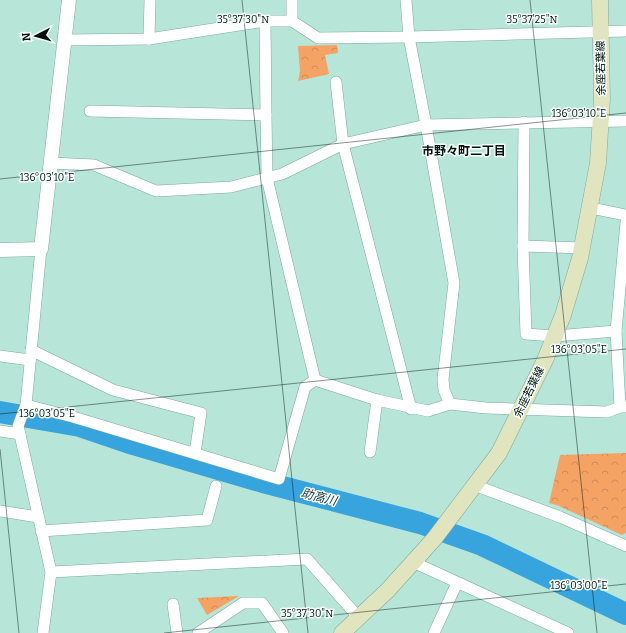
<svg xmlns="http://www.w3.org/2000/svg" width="626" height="633" viewBox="0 0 626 633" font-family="Bitter,'Noto Sans JP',serif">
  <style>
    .park { fill: url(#park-crowns) }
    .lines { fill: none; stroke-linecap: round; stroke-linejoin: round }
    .river { stroke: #37a4dd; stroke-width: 22 }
    .minor-casing { stroke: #7daa9e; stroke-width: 12 }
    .tertiary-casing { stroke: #7daa9e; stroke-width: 15 }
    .secondary-casing { stroke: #7daa9e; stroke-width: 17 }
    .minor { stroke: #fff; stroke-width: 11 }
    .tertiary { stroke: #fff; stroke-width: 14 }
    .secondary { stroke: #e0e4bf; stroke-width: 16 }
    .ticks { fill: none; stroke: #01100c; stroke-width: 1; stroke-opacity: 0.45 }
    .labels { text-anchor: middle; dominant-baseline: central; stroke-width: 3; stroke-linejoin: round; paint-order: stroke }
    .street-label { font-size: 11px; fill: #01100c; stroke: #f5fefb }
    .neighbourhood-label { font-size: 12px; font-weight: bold; fill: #01100c; stroke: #f5fefb }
    .water-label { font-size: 12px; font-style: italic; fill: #182e3c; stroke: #f5fefb }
    .ticks-label { font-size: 10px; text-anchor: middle; fill: #01100c; stroke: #f5fefb; stroke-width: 3; stroke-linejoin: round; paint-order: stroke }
  </style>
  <defs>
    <pattern id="park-crowns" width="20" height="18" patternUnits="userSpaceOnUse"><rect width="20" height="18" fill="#f5a265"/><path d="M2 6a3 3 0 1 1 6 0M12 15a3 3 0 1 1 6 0" fill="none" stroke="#d08a56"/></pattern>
  </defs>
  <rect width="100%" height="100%" fill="#b7e6d9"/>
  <g class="park">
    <polygon points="337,45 338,53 325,55 329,74 298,81 300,71 298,46"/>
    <polygon points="626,453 626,533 622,535 559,506 549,503 560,455"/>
    <polygon points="239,596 207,615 197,598"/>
  </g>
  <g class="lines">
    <polyline class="river" points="0,412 80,426 133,444 263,482 420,523 482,545 626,614"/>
    <g class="minor-casing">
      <g id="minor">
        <polyline points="406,0 409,37 426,125 454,283 443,379 444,390 450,404"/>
        <polyline points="292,21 318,38 409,37 626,31"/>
        <polyline points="149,39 265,21 292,21 292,0"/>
        <polyline points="66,40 149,39 150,0"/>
        <polyline points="336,82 343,144 411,409"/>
        <polyline points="90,111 266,115 265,21"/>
        <polyline points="266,115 267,178 315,380 377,400"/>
        <polyline points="524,122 523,246 526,334 555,336 616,331"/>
        <polyline points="51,163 94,165 156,191 231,187 282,174 343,144 426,125 626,121"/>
        <polyline points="591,208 626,215"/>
        <polyline points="523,246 583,248"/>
        <polyline points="41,249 26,405 18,426 51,572 43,633"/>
        <polyline points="31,350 113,390 201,413 195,453"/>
        <polyline points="0,356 30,360"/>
        <polyline points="26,405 73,417 279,479 305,387 315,380"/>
        <polyline points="620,407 616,331 626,222"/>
        <polyline points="0,431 20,434"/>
        <polyline points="370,452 377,400 428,411 450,404 486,408 607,412 620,407 626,407"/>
        <polyline points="474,485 560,517 626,546"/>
        <polyline points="0,511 38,517"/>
        <polyline points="41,531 207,520 216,486"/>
        <polyline points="413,562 568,633"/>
        <polyline points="51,572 307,559 359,618"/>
        <polyline points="173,604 177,633"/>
        <polyline points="198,633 243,603 262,603 283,633"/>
        <polyline points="434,633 457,583"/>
      </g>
    </g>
    <g class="tertiary-casing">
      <polyline id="tertiary" points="0,250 41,249 69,0"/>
    </g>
    <g class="secondary-casing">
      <polyline id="secondary" points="342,633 387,591 434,539 499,453 545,360 563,315 580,258 598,163 602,99 600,0"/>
    </g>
    <use href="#minor" class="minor"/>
    <use href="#tertiary" class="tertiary"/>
    <use href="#secondary" class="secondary"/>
  </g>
  <path class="ticks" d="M242,0l66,633M530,0l67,633M0,179l626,-66M0,414l626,-65M0,449l19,184M164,633l462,-49"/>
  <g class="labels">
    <g class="street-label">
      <text transform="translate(601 68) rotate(-91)">余座若葉線</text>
      <text transform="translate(529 392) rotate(-64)">余座若葉線</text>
    </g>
    <g class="neighbourhood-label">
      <text x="464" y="151">市野々町二丁目</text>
    </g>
    <g class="water-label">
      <text transform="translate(319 497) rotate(14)">助高川</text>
    </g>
  </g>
  <g class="ticks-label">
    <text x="243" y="23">35°37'30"N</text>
    <text x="532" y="23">35°37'25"N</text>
    <text x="579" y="117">136°03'10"E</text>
    <text x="47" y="181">136°03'10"E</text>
    <text x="579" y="353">136°03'05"E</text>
    <text x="47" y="417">136°03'05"E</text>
    <text x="579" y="589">136°03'00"E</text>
    <text x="307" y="617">35°37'30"N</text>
  </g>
  <g transform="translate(36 36) rotate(264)" stroke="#f5fefb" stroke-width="3" paint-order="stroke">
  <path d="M0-3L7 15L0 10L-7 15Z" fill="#01100c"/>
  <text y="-6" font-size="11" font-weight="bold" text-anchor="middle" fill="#01100c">N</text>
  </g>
</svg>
